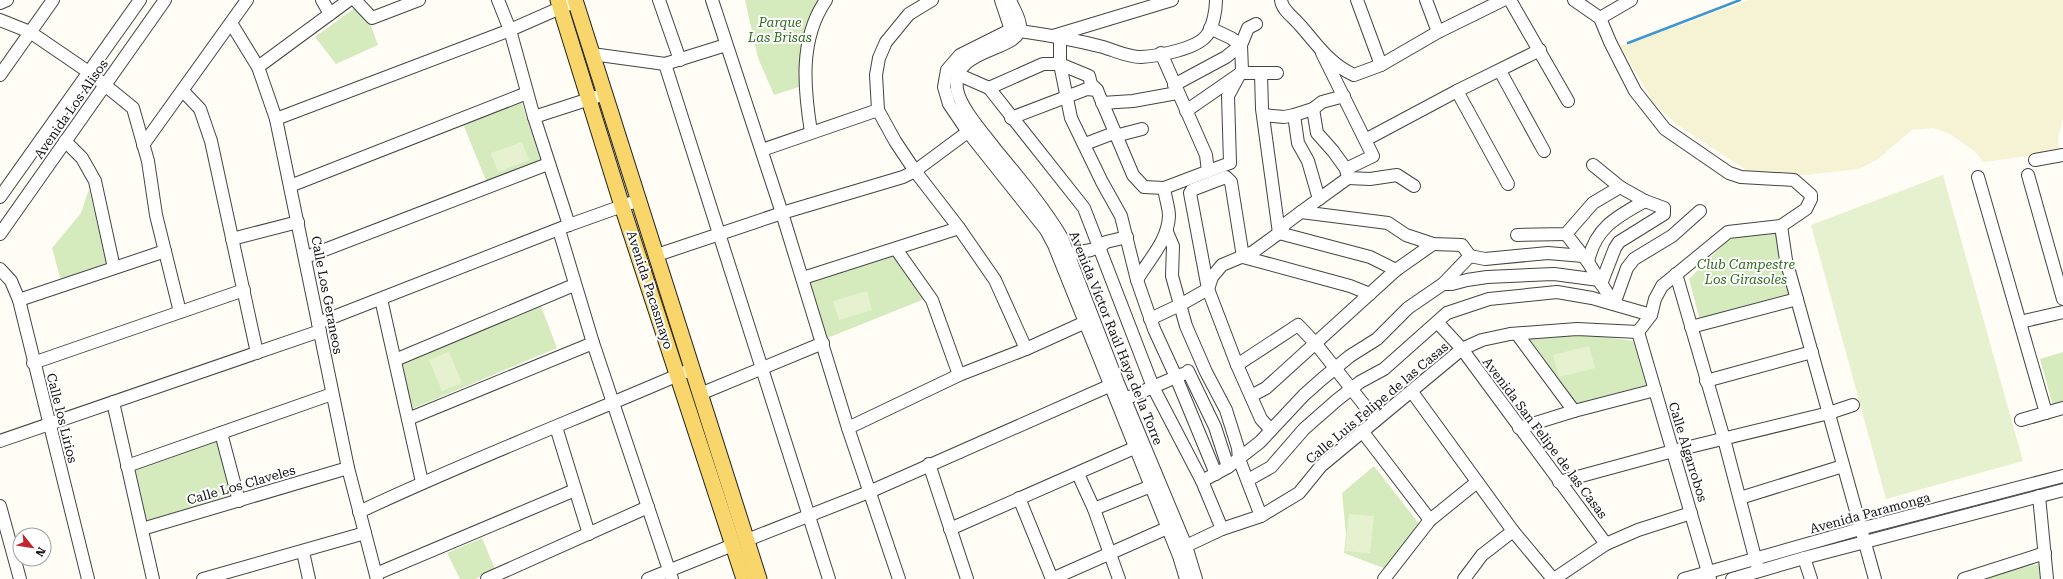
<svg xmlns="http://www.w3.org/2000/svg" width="2063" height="579" viewBox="0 0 2063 579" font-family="'Roboto Serif',serif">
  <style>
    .farmland { fill: #f6f3d4 }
    .green { fill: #d5ebbd }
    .pitch { fill: #e6f2cf }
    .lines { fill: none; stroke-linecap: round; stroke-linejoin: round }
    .stream { stroke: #3f96cf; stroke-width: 2.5 }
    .minor-casing { stroke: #444; stroke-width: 14 }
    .major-casing { stroke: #222; stroke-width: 17 }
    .minor { stroke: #fff; stroke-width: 12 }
    .major { stroke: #f9d66b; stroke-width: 15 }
    .labels { text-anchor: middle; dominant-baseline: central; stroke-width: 4; stroke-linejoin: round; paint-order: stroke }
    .park-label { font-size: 13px; font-style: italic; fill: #2f6b1f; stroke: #fff }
    .street-label { font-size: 13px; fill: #111; stroke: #fff }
  </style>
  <rect width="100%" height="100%" fill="#fffdf5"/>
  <polygon class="farmland" points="1749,0 2063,0 2063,119 2058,138 2059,152 1984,162 1974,151 1950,134 1933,128 1912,130 1878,159 1859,169 1796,176 1749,172 1679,126 1654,104 1620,45 1632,43"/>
  <g class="green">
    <polygon points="745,0 822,0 802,86 774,95 758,58"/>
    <polygon points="356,7 369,21 378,45 336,64 315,37"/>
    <polygon points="521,100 541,162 487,183 463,124"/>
    <polygon points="89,189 107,265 61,281 52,248 81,213"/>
    <polygon points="1775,233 1791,296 1745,306 1700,321 1689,279 1730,238"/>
    <polygon points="895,253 927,298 825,339 807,281"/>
    <polygon points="541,306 557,348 412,409 401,361"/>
    <polygon points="1579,333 1633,341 1646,385 1574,404 1525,337"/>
    <polygon points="2063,352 2063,402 2053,406 2040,359"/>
    <polygon points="225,437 241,496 144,524 132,468"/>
    <polygon points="1374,466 1420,525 1386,569 1344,553 1346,534 1342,493"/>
    <polygon points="482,538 495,569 476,579 460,579 447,553"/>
    <polygon points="2038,564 2040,567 2041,579 1980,579"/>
  </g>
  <g class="pitch">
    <polygon points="522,142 529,160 498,172 491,153"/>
    <polygon points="1943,175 2023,461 1886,499 1811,225"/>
    <polygon points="867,291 872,310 839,320 833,301"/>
    <polygon points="1589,346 1595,368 1559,377 1553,355"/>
    <polygon points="449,352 462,383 442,391 429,360"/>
    <polygon points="1349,514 1374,516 1370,553 1345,551"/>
  </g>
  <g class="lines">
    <polyline class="stream" points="1628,43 1740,0"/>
    <g class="minor-casing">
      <g id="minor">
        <polyline points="322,0 330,14"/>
        <polyline points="355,0 372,18 419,0"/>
        <polyline points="498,0 510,30 534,117 569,225"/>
        <polyline points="659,0 680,60"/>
        <polyline points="712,0 782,213 848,428 899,579"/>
        <polyline points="932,0 909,14 886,42 879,58 876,75 878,110 895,141 915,171 959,228 995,280 1026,349"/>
        <polyline points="1001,0 1010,27 1008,31 960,55 947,70 944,87 949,104 968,132 1046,230 1054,245 1179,556 1186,579"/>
        <path d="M1010,0c3,8 10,18 10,26 2,26 -69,20 -63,63 3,19 27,45 39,61 23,28 47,56 66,88l56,145 68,163 10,33"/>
        <path d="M1281,0c1,10 12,17 18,24 18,20 30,40 55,51l27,-10 57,-33 65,-32"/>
        <polyline points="1357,0 1381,65"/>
        <polyline points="1426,0 1438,32"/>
        <polyline points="1510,0 1568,101"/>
        <polyline points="0,3 7,0"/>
        <polyline points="1600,18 1631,0"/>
        <polyline points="0,20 30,32 90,73 133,108 148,161 156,215 180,312"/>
        <polyline points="231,23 258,67 276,119 348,468 377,579"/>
        <path d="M1020,31c28,4 56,9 83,16 13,4 25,10 38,10 17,-1 56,-8 66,-22 6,-9 9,-24 9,-35"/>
        <polyline points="1053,36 1172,0"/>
        <polyline points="1060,38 1060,64 1071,118 1102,182 1121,216 1137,280 1154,329 1176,377 1216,474"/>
        <polyline points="1161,53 1206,155 1208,171"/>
        <polyline points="592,54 665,64 726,45"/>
        <polyline points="665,64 829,579"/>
        <polyline points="258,67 349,0"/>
        <polyline points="1500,71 1544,151"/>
        <polyline points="957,74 989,88"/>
        <polyline points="1261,74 1262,109 1279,233 1370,257 1396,270"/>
        <polyline points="0,75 53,0"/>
        <polyline points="1174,85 1226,57 1241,45 1231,38 1210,28"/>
        <polyline points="183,91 200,109 211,141 257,353"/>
        <polyline points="1457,91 1508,184"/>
        <polyline points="1102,103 1133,101 1177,93"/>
        <polyline points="1313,109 1317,133 1333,151 1346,169"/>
        <polyline points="1186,111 1241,73 1277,73"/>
        <polyline points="1263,115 1284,117 1294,115 1313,109 1322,102 1344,96"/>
        <polyline points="1294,115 1298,143 1308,161 1319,199"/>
        <polyline points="534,117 605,94"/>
        <polyline points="1011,118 1087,89 1097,90"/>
        <polyline points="276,119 510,30 576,1"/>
        <path d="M811,132c-7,-44 -12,-93 15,-132"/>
        <polyline points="1367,139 1457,91 1540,50"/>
        <polyline points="65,141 82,158 95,181 114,268"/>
        <polyline points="1085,144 1114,133 1119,135 1142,129"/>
        <polyline points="143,145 247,0"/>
        <polyline points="762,150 878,110"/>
        <polyline points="2035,160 2063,155"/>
        <polyline points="2028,175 2063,299"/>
        <polyline points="1978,177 2046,413"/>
        <polyline points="1348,178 1370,179 1397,175 1414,186"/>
        <polyline points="290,186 527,93"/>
        <polyline points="0,197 140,0"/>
        <polyline points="1301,212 1388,223 1406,235 1433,244 1462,245 1470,256"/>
        <polyline points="1781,226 1786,260 1875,579"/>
        <polyline points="559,230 593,343 672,579"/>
        <polyline points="1167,232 1173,246 1172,276 1186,326 1206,372 1226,410 1238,448 1239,459 1261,516"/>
        <polyline points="0,234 165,0"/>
        <polyline points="1566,234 1588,262 1614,304"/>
        <polyline points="1517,235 1566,234 1593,203 1620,187"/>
        <polyline points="232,239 298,222"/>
        <polyline points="896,249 932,300 959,375"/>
        <polyline points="1069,254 1091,250 1099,247 1106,242 1127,237"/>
        <polyline points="657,255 782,213 903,177 915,171 973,128"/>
        <polyline points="306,257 548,164"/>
        <path d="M1588,262c7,-34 28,-45 57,-61l-25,-14 -27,-22"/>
        <polyline points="0,269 11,281 19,300 88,579"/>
        <polyline points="1676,274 1724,439 1757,565"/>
        <polyline points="803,278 959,228"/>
        <path d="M1137,280c12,-21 31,-39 32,-64 0,-9 -4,-19 -5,-28"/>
        <polyline points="1443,284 1470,256 1485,259 1548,253 1583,256"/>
        <polyline points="1601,284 1615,248 1619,242 1664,214 1664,208 1645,201"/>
        <polyline points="381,299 422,482"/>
        <polyline points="19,300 165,251"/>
        <polyline points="1614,304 1627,268 1634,259 1672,236 1700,211"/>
        <polyline points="1150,319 1180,305 1208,289 1212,277 1222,265 1253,252 1279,233 1285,224 1301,212 1348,178 1346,169 1373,156 1322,53"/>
        <polyline points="2020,322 2063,312"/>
        <polyline points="318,323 569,225 639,200"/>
        <polyline points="1438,323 1462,349 1606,544"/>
        <polyline points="1691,327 1797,299"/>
        <polyline points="1638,332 1710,579"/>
        <polyline points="1517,334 1574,411"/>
        <polyline points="395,360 574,285"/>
        <polyline points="33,363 244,290"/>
        <polyline points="1237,365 1298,325 1316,344 1376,420"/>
        <polyline points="1188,371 1215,427 1228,467"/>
        <polyline points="1706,381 1812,352"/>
        <polyline points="1412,392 1513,531 1553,579"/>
        <polyline points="700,394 823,343"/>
        <polyline points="1251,396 1266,388 1396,270 1433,244"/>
        <polyline points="1125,399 1183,374"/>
        <polyline points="113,402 153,579"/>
        <polyline points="408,419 593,343"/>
        <polyline points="2021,420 2063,408"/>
        <polyline points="556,427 589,534"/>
        <polyline points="848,428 959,375 1026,349 1090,320"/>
        <polyline points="1519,428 1574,411 1655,390"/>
        <polyline points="1271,430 1261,419 1237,365 1208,289 1190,193 1192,190 1226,177 1231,182 1243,257 1350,286 1370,294"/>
        <polyline points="1362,431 1430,520"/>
        <polyline points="221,433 239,501"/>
        <polyline points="0,441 320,331"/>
        <polyline points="929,464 967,579"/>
        <polyline points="127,466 332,394"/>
        <polyline points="1078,474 1094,509 1119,579"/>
        <polyline points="1248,480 1271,467 1304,429 1337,400 1360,382 1384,369 1447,313 1489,299 1557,292 1592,298 1651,315"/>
        <polyline points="1202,481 1228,467 1260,442 1304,395 1322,379 1350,356 1377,339 1408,308 1443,284 1452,284 1467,280 1487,277 1554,274 1599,280"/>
        <polyline points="1559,482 1673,451 1829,413 1853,405"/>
        <polyline points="2039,496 2047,579"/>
        <polyline points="1019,498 1052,579"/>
        <polyline points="1740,498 1843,466"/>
        <polyline points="0,506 20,579"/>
        <polyline points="1094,509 1156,484"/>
        <path d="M359,512c110,-52 223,-95 333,-143"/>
        <polyline points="142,529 348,468"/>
        <polyline points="950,529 1141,445"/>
        <polyline points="1222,529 1202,481 1153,387 1084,208 989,88 1043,64 1060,64 1089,76 1091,84 1097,90 1133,175 1144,187 1164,188 1230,163 1228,96 1242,70 1241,45 1248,28 1256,24"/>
        <polyline points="747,540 869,492 1109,386"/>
        <polyline points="1186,546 1222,529 1261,516 1299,493 1321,466 1462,349 1482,340 1510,334 1577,329 1638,332 1651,315 1655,299 1662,286 1728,232 1781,226 1806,209 1811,199 1811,195 1794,180 1741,177 1729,173 1665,129 1635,91 1610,42 1600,18 1574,0"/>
        <polyline points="303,552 309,579"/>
        <polyline points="1804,558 1811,579"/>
        <polyline points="376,574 575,490"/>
        <polyline points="203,579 365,533"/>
        <polyline points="487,579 648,507"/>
        <polyline points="648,579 733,545"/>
        <polyline points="1052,579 1174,525"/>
        <polyline points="1384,579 1430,520 1477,482"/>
        <polyline points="1464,579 1482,555 1513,531"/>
        <polyline points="1554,579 1606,544 1638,530 1691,513"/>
        <polyline points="1684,579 1860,529 2063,476"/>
        <polyline points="1732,579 1804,558 2063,490"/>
        <polyline points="1964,579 2045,553"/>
      </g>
    </g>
    <g class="major-casing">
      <g id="major">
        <polyline points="558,0 622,206 744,579"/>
        <polyline points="575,0 759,579"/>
      </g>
    </g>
    <use href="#minor" class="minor"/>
    <use href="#major" class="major"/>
  </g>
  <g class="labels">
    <g class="park-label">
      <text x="780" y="22">Parque<tspan x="780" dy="15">Las Brisas</tspan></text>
      <text x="1746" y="264">Club Campestre<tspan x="1746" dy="15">Los Girasoles</tspan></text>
    </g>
    <g class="street-label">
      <text transform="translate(71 109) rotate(-55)">Avenida Los Alisos</text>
      <text transform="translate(650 290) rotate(72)">Avenida Pacasmayo</text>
      <text transform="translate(327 295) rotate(79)">Calle Los Geraneos</text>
      <text transform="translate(1116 338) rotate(68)">Avenida Víctor Raúl Haya de la Torre</text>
      <text transform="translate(1377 403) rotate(-40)">Calle Luis Felipe de las Casas</text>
      <text transform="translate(62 418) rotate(76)">Calle los Lirios</text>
      <text transform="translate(1545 438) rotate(53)">Avenida San Felipe de las Casas</text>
      <text transform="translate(1688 452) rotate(73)">Calle Algarrobos</text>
      <text transform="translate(241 485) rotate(-16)">Calle Los Claveles</text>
      <text transform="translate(1870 513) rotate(-15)">Avenida Paramonga</text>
    </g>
  </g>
  <g transform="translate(32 547) rotate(120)"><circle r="19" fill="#ffffff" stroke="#a0a0a0"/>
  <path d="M0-3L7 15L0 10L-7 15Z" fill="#c4262e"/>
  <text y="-6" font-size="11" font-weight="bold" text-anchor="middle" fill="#111111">N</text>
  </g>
</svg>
